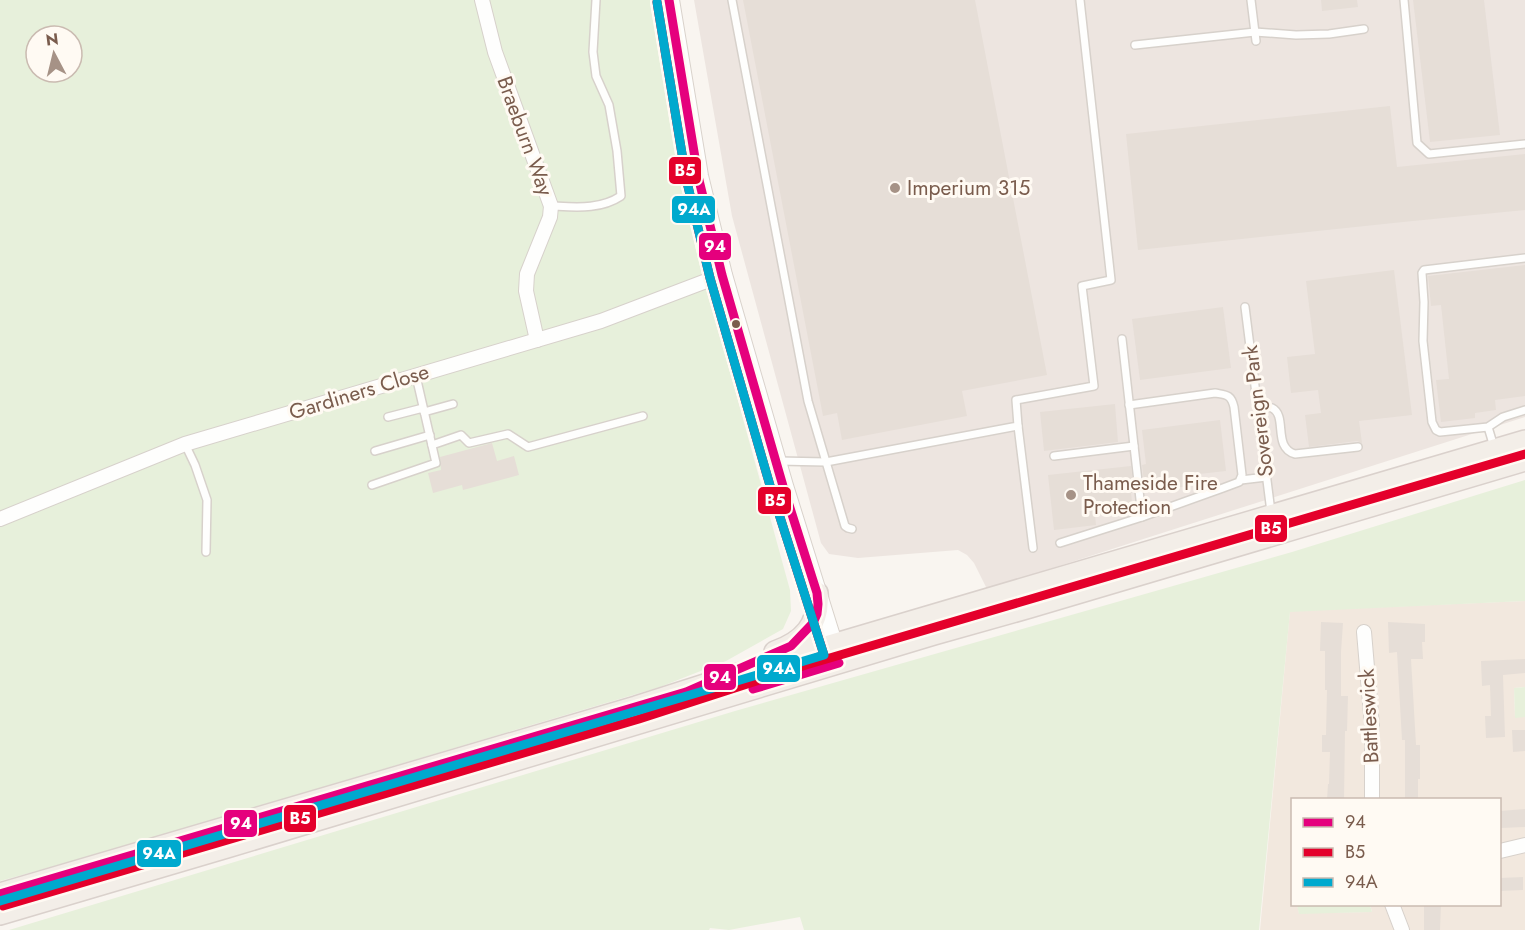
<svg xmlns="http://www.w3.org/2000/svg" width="1525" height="930" viewBox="0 0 1525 930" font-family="Jost,sans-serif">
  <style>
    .residential { fill: #f2e8de; fill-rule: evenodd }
    .industrial { fill: #ede5e0 }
    .green { fill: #e7f0db; fill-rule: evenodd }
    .building { fill: #e6ded7 }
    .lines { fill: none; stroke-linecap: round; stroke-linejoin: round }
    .lane-casing { stroke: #d7d1cb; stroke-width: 10 }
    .street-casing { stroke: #d7d1cb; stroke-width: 16 }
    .secondary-casing { stroke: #d9d2cb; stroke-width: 22 }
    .primary-casing { stroke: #dad1cc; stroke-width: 24 }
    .lane { stroke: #fefefd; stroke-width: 7 }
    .street { stroke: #fefefd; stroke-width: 14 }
    .secondary { stroke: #fefefd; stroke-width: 20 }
    .primary { stroke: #f3eee8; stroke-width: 21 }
    .bus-1-casing { stroke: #fffaf3; stroke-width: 14 }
    .bus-2-casing { stroke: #fffaf3; stroke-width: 14 }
    .bus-3-casing { stroke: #fffaf3; stroke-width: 14 }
    .bus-1 { stroke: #e5007d; stroke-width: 9 }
    .bus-2 { stroke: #e4002b; stroke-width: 9 }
    .bus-3 { stroke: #00a9ce; stroke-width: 9 }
    .poi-dot { fill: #a69286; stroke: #fffaf3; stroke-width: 2 }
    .bus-dot { fill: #7a5c4d; stroke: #fffaf3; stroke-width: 2 }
    .labels { text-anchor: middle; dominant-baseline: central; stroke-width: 6; stroke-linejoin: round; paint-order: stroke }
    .street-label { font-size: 21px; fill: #7a5c4d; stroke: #fffaf3 }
    .poi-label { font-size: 21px; fill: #7a5c4d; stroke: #fffaf3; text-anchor: start }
    .line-badge { stroke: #fffaf3; stroke-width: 2 }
    .badge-label { font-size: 16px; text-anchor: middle; font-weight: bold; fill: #fff }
  </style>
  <rect width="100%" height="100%" fill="#f9f5f0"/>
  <path class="residential" d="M1525,601v86l-11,1 1,29h10v213h-265l30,-319zM1292,800h208v104h-130l2,8 -73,1 -2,-9h-5z"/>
  <polygon class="industrial" points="694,0 1525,0 1525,417 987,589 974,563 967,555 958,550 858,558 829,554 821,543 732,216"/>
  <g class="green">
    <path d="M0,0h653l48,266 89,324 1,21 -8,18 -57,32 -66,26 -580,172 -80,22zM36,36h36v36h-36z"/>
    <polygon points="1525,480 1525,601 1290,612 1259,930 804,930 800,917 729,930 710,928 709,930 9,930 735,711 1292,552"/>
    <polygon points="1525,687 1525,717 1515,718 1514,688"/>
    <polygon points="1297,905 1370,905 1372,912 1299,914"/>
  </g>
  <g class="building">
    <polygon points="743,0 975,0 1047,375 962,391 967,416 842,440 837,413 823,416"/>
    <polygon points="1321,0 1357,0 1358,7 1322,11"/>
    <polygon points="1413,0 1484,0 1500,135 1430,142"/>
    <polygon points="1390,106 1397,167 1525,154 1525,210 1403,222 1138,250 1126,134"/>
    <polygon points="1525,265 1525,396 1495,400 1496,410 1475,413 1475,418 1441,422 1436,380 1449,379 1441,305 1431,306 1428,276"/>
    <polygon points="1394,270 1412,415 1359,421 1362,443 1357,441 1309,447 1305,415 1321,413 1318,390 1291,393 1287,357 1315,354 1306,281"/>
    <polygon points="1223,307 1231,368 1140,380 1132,319"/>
    <polygon points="1115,404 1118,442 1044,451 1040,412"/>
    <polygon points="1220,420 1226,471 1190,475 1191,486 1145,491 1142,465 1146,464 1142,430"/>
    <polygon points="492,443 497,461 514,456 519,475 463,490 462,485 433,493 428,473 441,470 440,457"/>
    <polygon points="1131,466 1134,492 1131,493 1133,512 1095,515 1096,525 1054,530 1048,475"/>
    <polygon points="1321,622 1343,623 1341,652 1341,696 1348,696 1347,731 1345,731 1344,800 1327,800 1328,784 1329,784 1330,752 1322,752 1322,735 1326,735 1327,690 1325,690 1325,651 1320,651"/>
    <polygon points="1388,622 1425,624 1425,642 1422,642 1423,659 1411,659 1416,745 1420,745 1420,779 1418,779 1418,800 1405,800 1405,740 1402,740 1397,652 1389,653"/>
    <polygon points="1525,659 1525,673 1503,675 1505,737 1486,738 1485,716 1491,716 1490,685 1482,686 1481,661"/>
    <polygon points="1512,730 1525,730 1525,751 1513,752"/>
    <polygon points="1525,809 1525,827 1500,828 1500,811"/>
    <polygon points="1523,877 1523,890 1500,891 1500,878"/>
    <polygon points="1424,904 1441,904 1440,930 1424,930"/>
  </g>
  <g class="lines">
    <g class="lane-casing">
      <g id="lane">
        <polyline points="732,0 808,401 845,526 848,528 852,529"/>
        <polyline points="1251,0 1256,41"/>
        <polyline points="1404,0 1417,143 1429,154 1525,144"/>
        <polyline points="1135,45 1255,32 1296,35 1329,34 1364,29"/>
        <path d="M551,206c24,1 49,4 70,-10l-4,-45 -8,-46 -13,-29 -3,-24 3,-52"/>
        <polyline points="1525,258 1424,270 1422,273 1424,302 1423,341 1432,422 1436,430 1440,432 1488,427 1503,417 1525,410"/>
        <polyline points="1245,307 1271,512"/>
        <polyline points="1122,339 1142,517"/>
        <path d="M1258,409c4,-1 10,-3 14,-1 16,8 0,39 23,46l63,-7"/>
        <polyline points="424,412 453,404"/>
        <polyline points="388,417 423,408"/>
        <polyline points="1018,426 1033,548"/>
        <polyline points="1488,427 1494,447"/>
        <polyline points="185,444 195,465 207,500 206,552"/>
        <polyline points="432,445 461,435 469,443 508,434 528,447 643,416"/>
        <polyline points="375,451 430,435"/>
        <polyline points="1054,456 1134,446"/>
        <polyline points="778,461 826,462 1018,426 1016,400 1094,386 1082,286 1111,280 1080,0"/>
        <polyline points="1241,480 1266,477"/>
        <polyline points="372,485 436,463 416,376"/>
        <path d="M1060,543l82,-26 81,-29 16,-6 3,-7 -8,-68c-3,-13 -8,-12 -19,-14l-86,12"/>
      </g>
    </g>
    <g class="street-casing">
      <g id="street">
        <polyline points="482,0 495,52 551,206 550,217 527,274 526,291 537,340"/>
        <polyline points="0,519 185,444 601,321 722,275"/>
        <polyline points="1364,632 1372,726 1372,800"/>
        <polyline points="1500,851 1525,845"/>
        <polyline points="1392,904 1402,930"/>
      </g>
    </g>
    <g class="secondary-casing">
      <polyline id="secondary" points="669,0 698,176 722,275 783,486 837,659"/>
    </g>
    <g class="primary-casing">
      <g id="primary">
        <path d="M775,652c28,-10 45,-27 42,-59"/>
        <polyline points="0,894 636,707 802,654 1525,441"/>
        <polyline points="0,914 227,847 934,634 1030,607 1525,460"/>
      </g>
    </g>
    <use href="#lane" class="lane"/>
    <use href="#street" class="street"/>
    <use href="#secondary" class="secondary"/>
    <use href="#primary" class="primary"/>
    <g class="bus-1-casing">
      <g id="bus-1">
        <polyline points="753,689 839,663"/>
        <polyline points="0,894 686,692 791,646 813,623 817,614 818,604 817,593 783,486 722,275 698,176 669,0"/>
      </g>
    </g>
    <g class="bus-2-casing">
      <g id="bus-2">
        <polyline points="657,2 686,178 710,278 771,489 824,655 816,658"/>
        <polyline points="3,906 639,719 806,665 1525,454"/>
      </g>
    </g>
    <g class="bus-3-casing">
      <polyline id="bus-3" points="0,901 824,655 771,489 710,278 686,178 657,2"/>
    </g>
    <use href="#bus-1" class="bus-1"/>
    <use href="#bus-2" class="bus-2"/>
    <use href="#bus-3" class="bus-3"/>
  </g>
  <g class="poi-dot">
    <circle cx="895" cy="188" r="6"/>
    <circle cx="1071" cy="495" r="6"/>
  </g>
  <circle class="bus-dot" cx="736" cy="324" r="5"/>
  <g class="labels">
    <g class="street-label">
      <text transform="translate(525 136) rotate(70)">Braeburn Way</text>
      <text transform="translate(359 392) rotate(-17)">Gardiners Close</text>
      <text transform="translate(1258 411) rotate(-97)">Sovereign Park</text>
      <text transform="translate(1369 716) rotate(-93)">Battleswick</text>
    </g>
    <g class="poi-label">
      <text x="907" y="188">Imperium 315</text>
      <text x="1083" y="483">Thameside Fire<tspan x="1083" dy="24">Protection</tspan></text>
    </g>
  </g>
  <g class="line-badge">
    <rect x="668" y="156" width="34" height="29" rx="6" fill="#e4002b"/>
    <rect x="671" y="195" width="45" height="29" rx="6" fill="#00a9ce"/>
    <rect x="698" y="232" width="34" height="29" rx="6" fill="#e5007d"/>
    <rect x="757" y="486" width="35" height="29" rx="6" fill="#e4002b"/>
    <rect x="1254" y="514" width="34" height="29" rx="6" fill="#e4002b"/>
    <rect x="756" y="654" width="45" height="29" rx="6" fill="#00a9ce"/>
    <rect x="703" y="663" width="34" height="28" rx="6" fill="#e5007d"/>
    <rect x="283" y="804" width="34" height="29" rx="6" fill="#e4002b"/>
    <rect x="223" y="809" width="35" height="29" rx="6" fill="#e5007d"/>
    <rect x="136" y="839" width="46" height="29" rx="6" fill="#00a9ce"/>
  </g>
  <g class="badge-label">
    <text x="685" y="176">B5</text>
    <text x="694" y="215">94A</text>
    <text x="715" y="252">94</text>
    <text x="775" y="506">B5</text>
    <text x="1271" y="534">B5</text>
    <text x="779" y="674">94A</text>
    <text x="720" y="683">94</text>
    <text x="300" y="824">B5</text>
    <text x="241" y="829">94</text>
    <text x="159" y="859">94A</text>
  </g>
  <rect x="1291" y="798" width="210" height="108" fill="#fffaf3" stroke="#cabbb1" stroke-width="1.5"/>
  <rect x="1303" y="818" width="30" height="9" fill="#e5007d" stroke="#cabbb1" stroke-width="1.5"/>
  <text x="1345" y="828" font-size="18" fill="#7a5c4d">94</text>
  <rect x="1303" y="848" width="30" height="9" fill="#e4002b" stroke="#cabbb1" stroke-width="1.5"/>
  <text x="1345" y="858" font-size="18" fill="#7a5c4d">B5</text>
  <rect x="1303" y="878" width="30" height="9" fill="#00a9ce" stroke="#cabbb1" stroke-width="1.5"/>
  <text x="1345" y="888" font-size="18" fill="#7a5c4d">94A</text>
  <g transform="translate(54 54) rotate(353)"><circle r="28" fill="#fffaf3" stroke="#cabbb1" stroke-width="1.5"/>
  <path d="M0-4.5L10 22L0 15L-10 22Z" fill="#a69286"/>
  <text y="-9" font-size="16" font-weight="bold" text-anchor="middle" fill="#7a5c4d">N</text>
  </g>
</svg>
